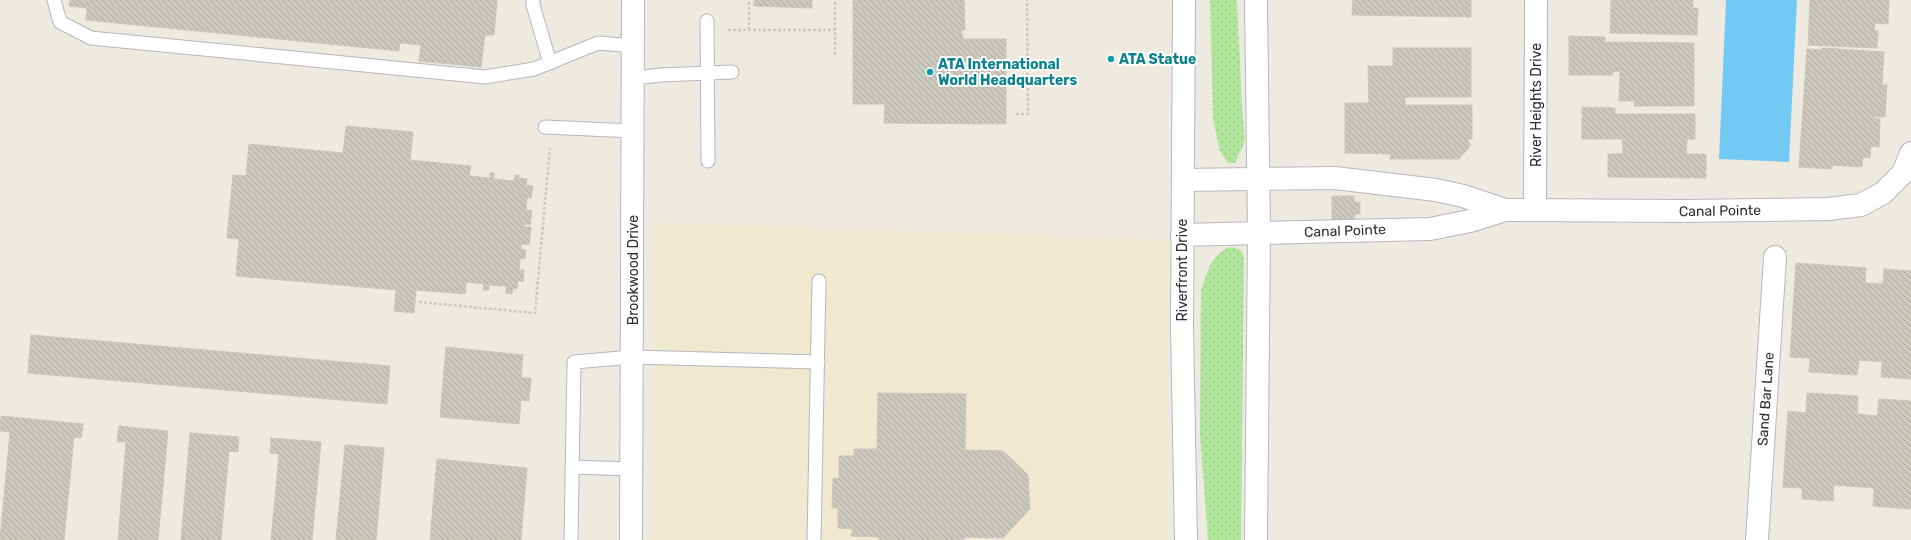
<svg xmlns="http://www.w3.org/2000/svg" width="1911" height="540" viewBox="0 0 1911 540" font-family="Rubik,sans-serif">
  <style>
    .education { fill: #f1e8d0 }
    .grass { fill: url(#grass-dots) }
    .water { fill: #72c9f3 }
    .building { fill: url(#building-back-hatch); stroke: #cbc6b9 }
    .lines { fill: none; stroke-linecap: round; stroke-linejoin: round }
    .lane-casing { stroke: #b4b6c1; stroke-width: 15 }
    .street-casing { stroke: #b4b6c1; stroke-width: 24 }
    .secondary-casing { stroke: #b4b6c1; stroke-width: 24 }
    .path { stroke: #c9c9c9; stroke-width: 2.5; stroke-dasharray: 3 2; stroke-linecap: butt }
    .lane { stroke: #fff; stroke-width: 13 }
    .street { stroke: #fff; stroke-width: 22 }
    .secondary { stroke: #fff; stroke-width: 22 }
    .culture-dot { fill: #0f9aa8; stroke: #fff; stroke-width: 1.5 }
    .labels { text-anchor: middle; dominant-baseline: central; stroke-width: 4; stroke-linejoin: round; paint-order: stroke }
    .culture-label { font-size: 14px; font-weight: bold; fill: #0d838f; stroke: #fff; text-anchor: start }
    .street-label { font-size: 14px; fill: #2e2e2e; stroke: #fff }
  </style>
  <defs>
    <pattern id="grass-dots" width="8" height="8" patternUnits="userSpaceOnUse"><rect width="8" height="8" fill="#b1e79c"/><path d="M2 2h.1M6 6h.1" fill="none" stroke="#99c687" stroke-width="1.8" stroke-linecap="round"/></pattern>
    <pattern id="building-back-hatch" width="6" height="6" patternUnits="userSpaceOnUse"><rect width="6" height="6" fill="#cbc8be"/><path d="M-1 5l2 2M0 0l6 6M5-1l2 2" fill="none" stroke="#afaca4"/></pattern>
  </defs>
  <rect width="100%" height="100%" fill="#efeae0"/>
  <polygon class="education" points="655,223 1169,240 1167,540 652,540"/>
  <g class="grass">
    <polygon points="1210,0 1237,0 1242,106 1245,141 1235,163 1228,163 1220,152 1213,119"/>
    <path d="M1232,247l9,3 3,8 -3,282h-33l-8,-106 1,-144c5,-17 12,-39 31,-43z"/>
  </g>
  <polygon class="water" points="1726,0 1797,0 1789,162 1719,159"/>
  <g class="building">
    <polygon points="70,0 497,0 494,35 485,35 481,67 419,61 421,45 400,43 399,51 86,20 87,8 69,6"/>
    <polygon points="754,0 812,0 812,8 754,6"/>
    <polygon points="853,0 964,0 965,30 961,30 963,39 1006,39 1006,124 884,123 885,104 853,104"/>
    <polygon points="1353,0 1471,0 1471,17 1352,15"/>
    <polygon points="1611,0 1693,0 1693,8 1698,8 1697,35 1610,33"/>
    <polygon points="1810,0 1889,0 1888,24 1875,23 1874,31 1878,31 1877,48 1808,45"/>
    <polygon points="1569,36 1605,37 1605,42 1694,43 1694,106 1634,106 1635,101 1619,101 1620,71 1613,72 1613,75 1569,75"/>
    <polygon points="1393,48 1471,48 1471,97 1405,97 1405,105 1472,105 1472,139 1466,139 1471,145 1459,159 1390,159 1391,154 1345,153 1345,103 1369,103 1368,66 1393,66"/>
    <polygon points="1822,48 1884,52 1882,85 1887,85 1885,117 1874,117 1874,119 1880,119 1879,147 1871,146 1870,158 1863,157 1862,167 1832,165 1832,169 1799,167 1807,49 1822,50"/>
    <polygon points="1582,107 1615,108 1615,114 1695,114 1695,139 1687,139 1686,154 1706,154 1706,178 1608,177 1608,154 1623,154 1622,139 1582,139"/>
    <polygon points="346,126 413,132 410,160 471,166 469,176 490,178 490,173 494,173 494,179 514,181 515,175 519,175 519,178 527,179 526,185 533,186 531,198 527,198 526,210 532,211 530,225 525,224 524,227 531,227 529,245 521,244 521,249 526,250 525,259 520,258 519,270 524,270 523,282 518,280 517,289 513,288 512,294 506,293 506,286 489,285 489,290 483,290 484,284 466,282 465,294 416,290 414,313 394,311 396,290 236,276 239,239 227,238 233,175 246,176 249,144 343,153"/>
    <polygon points="1332,196 1354,196 1354,202 1360,202 1360,214 1355,214 1355,219 1332,219"/>
    <polygon points="1796,263 1866,268 1865,283 1883,284 1884,269 1911,271 1911,379 1881,377 1882,362 1859,360 1857,375 1809,372 1810,358 1790,357"/>
    <polygon points="31,335 390,366 387,404 28,373"/>
    <polygon points="446,347 523,355 521,378 531,378 529,401 521,400 519,424 440,417"/>
    <polygon points="878,393 966,394 965,450 1003,451 1028,475 1030,509 1003,538 964,537 964,540 879,540 879,537 851,536 853,529 838,528 838,508 832,508 833,478 839,478 839,456 854,456 854,449 877,449"/>
    <polygon points="1807,393 1858,396 1857,414 1877,416 1879,399 1911,401 1911,509 1873,506 1874,488 1834,485 1833,501 1802,499 1802,488 1783,487 1788,411 1806,413"/>
    <polygon points="1,416 83,424 81,438 74,437 64,540 0,540 10,432 0,431"/>
    <polygon points="119,426 168,431 158,540 118,540 126,442 117,442"/>
    <polygon points="190,433 239,437 238,452 229,451 221,540 181,540"/>
    <polygon points="271,438 321,442 312,540 271,540 279,454 270,453"/>
    <polygon points="345,445 384,448 376,540 336,540"/>
    <polygon points="437,459 527,468 521,540 430,540"/>
  </g>
  <g class="lines">
    <g class="lane-casing">
      <g id="lane">
        <polyline points="54,0 60,22 91,38 485,77 534,69 598,43 634,46"/>
        <polyline points="533,0 533,5 550,63"/>
        <polyline points="707,21 708,161"/>
        <polyline points="634,78 661,75 732,72"/>
        <polyline points="545,127 633,131"/>
        <polyline points="572,467 632,469"/>
        <polyline points="571,540 574,362 632,357 818,362"/>
        <polyline points="814,540 819,281"/>
      </g>
    </g>
    <g class="street-casing">
      <g id="street">
        <polyline points="1183,180 1335,178 1436,190 1463,196 1505,210 1682,211 1829,209 1861,205 1883,193 1903,173 1911,153"/>
        <polyline points="1535,210 1536,0"/>
        <polyline points="1182,235 1430,229 1470,221 1505,210"/>
        <polyline points="631,540 633,0"/>
        <polyline points="1757,540 1775,257"/>
      </g>
    </g>
    <g class="secondary-casing">
      <g id="secondary">
        <polyline points="1184,0 1182,327 1186,540"/>
        <polyline points="1256,540 1259,234 1256,0"/>
      </g>
    </g>
    <g class="path">
      <polyline points="728,30 835,30"/>
      <polyline points="749,30 749,0"/>
      <polyline points="835,55 835,0"/>
      <polyline points="1016,114 1028,114 1027,0"/>
      <polyline points="419,302 535,313 550,148"/>
    </g>
    <use href="#lane" class="lane"/>
    <use href="#street" class="street"/>
    <use href="#secondary" class="secondary"/>
  </g>
  <g class="culture-dot">
    <circle cx="1111" cy="59" r="4"/>
    <circle cx="930" cy="72" r="4"/>
  </g>
  <g class="labels">
    <g class="culture-label">
      <text x="1119" y="59">ATA Statue</text>
      <text x="938" y="64">ATA International<tspan x="938" dy="16">World Headquarters</tspan></text>
    </g>
    <g class="street-label">
      <text transform="translate(1536 105) rotate(-90)">River Heights Drive</text>
      <text transform="translate(1720 211) rotate(-1)">Canal Pointe</text>
      <text transform="translate(1345 231) rotate(-2)">Canal Pointe</text>
      <text transform="translate(633 270) rotate(-90)">Brookwood Drive</text>
      <text transform="translate(1182 270) rotate(-90)">Riverfront Drive</text>
      <text transform="translate(1766 399) rotate(-86)">Sand Bar Lane</text>
    </g>
  </g>
</svg>
